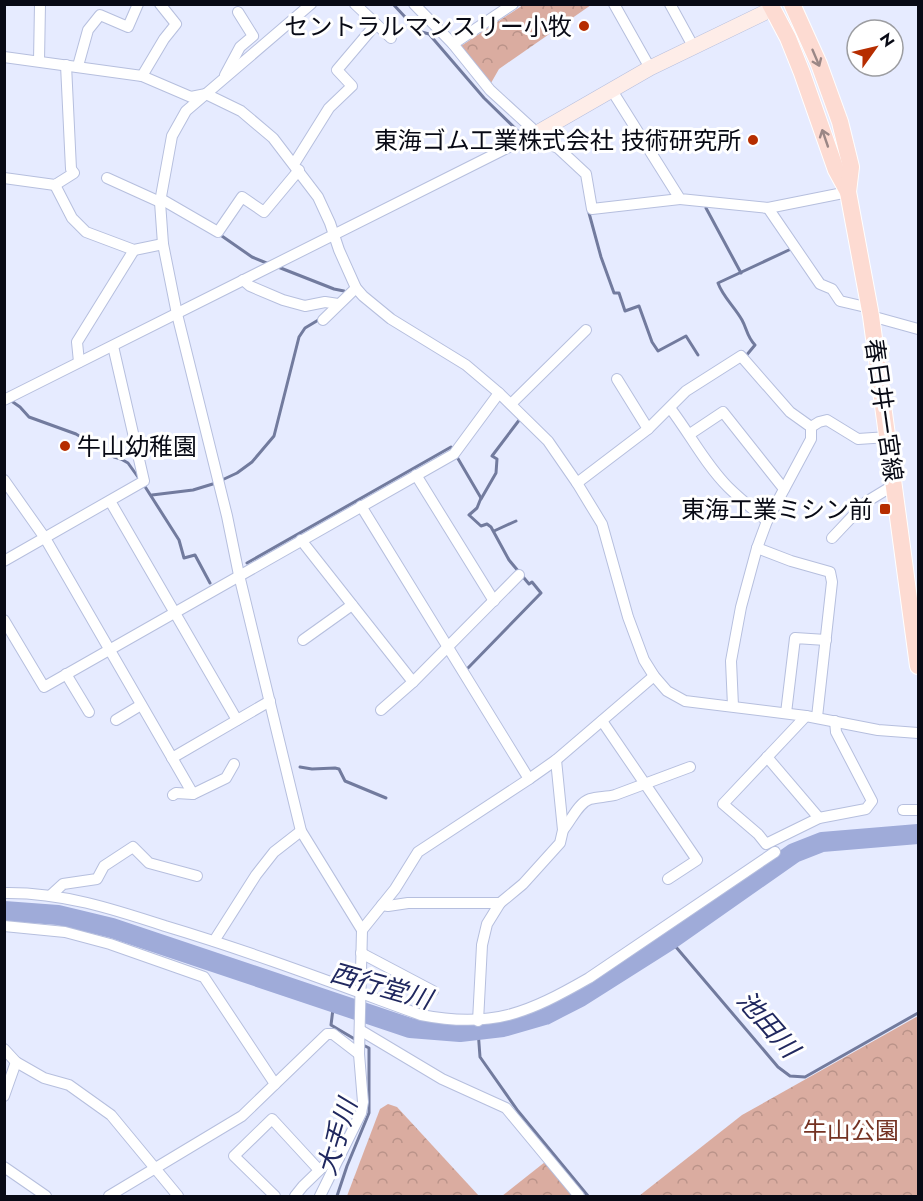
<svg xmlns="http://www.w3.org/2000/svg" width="923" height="1201" viewBox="0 0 923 1201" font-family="Jost,'Noto Sans JP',sans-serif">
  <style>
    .forest { fill: url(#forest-crowns) }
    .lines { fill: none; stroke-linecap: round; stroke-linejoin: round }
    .stream { stroke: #727b9e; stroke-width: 3 }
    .river { stroke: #9fabd9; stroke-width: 20 }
    .street-casing { stroke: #b6bfde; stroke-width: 12 }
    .secondary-casing { stroke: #b6bfde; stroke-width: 16 }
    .primary-casing { stroke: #fff; stroke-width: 18 }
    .street { stroke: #fff; stroke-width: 10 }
    .secondary { stroke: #feede8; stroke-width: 15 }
    .primary { stroke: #fddbd2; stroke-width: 16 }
    .oneway { stroke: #9b8786 }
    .poi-dot { fill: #b62d00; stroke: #fff; stroke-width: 2 }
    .labels { text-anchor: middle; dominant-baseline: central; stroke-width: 6; stroke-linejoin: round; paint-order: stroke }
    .poi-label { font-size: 24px; fill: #080a15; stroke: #fff; text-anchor: end }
    .street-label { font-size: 24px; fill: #080a15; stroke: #fff }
    .park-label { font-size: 24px; fill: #743222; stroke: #fff }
    .water-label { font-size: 26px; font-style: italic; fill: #20285f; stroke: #fff }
  </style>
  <defs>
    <pattern id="forest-crowns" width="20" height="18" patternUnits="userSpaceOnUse" patternTransform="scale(1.5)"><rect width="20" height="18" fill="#daaca0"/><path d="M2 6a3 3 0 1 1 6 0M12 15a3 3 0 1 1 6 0" fill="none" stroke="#ba9389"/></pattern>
  </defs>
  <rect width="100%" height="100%" fill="#e6ebff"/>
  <g class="forest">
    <polygon points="523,5 591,5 499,69 491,83 461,46"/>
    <polygon points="918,1016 918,1196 639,1196 742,1115"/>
    <polygon points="388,1104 397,1107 479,1196 347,1196 380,1109"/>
    <polygon points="545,1162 574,1196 502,1196"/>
  </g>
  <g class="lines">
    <g class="stream">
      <polyline points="393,4 418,31 429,34 484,98 521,134"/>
      <polyline points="706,208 741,273"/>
      <polyline points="589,213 601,257 614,293 619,293 625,311 639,306 652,342 658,351 686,336 698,355"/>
      <polyline points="219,234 252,257 269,264"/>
      <polyline points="278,267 334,289 344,291"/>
      <path d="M745,357l10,-12c-8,-8 -8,-16 -13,-25 -8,-14 -19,-23 -24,-37l73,-34"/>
      <polyline points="10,400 20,407 29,417 76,434 114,457 121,459 128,463 138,477"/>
      <polyline points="457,457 481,498 477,508 469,515 481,526 487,524 491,527 509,560 529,584 532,582 541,593 468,668"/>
      <polyline points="222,480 237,473 252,462 274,436 299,337 305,328 320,319"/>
      <polyline points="144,485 179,540 184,558 195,555 210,583"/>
      <polyline points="152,495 193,490 216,483"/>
      <polyline points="481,499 496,473 497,459 492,456 520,419"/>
      <polyline points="494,531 516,521"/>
      <polyline points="247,563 451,447 454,451"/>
      <polyline points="300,767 312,769 335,768 339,769 345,781 386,798"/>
      <polyline points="670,940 778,1067 790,1076 805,1077 918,1013"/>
      <polyline points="334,1001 331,1025 358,1041"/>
      <polyline points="478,1030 480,1057 518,1111 588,1196"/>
      <polyline points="337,1196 347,1166 369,1113 369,1048 363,1045"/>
    </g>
    <polyline class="river" points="4,911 58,915 112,928 410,1028 460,1032 503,1027 545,1015 580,997 670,940 794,853 822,842 918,834"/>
    <g class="street-casing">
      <g id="street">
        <polyline points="311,4 186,111 172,136 160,202 163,244 177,314 227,516 239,575 301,831 362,930"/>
        <polyline points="355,4 391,38"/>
        <polyline points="614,4 650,68"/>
        <polyline points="670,4 693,46"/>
        <polyline points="453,44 513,4"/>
        <polyline points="4,57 142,76 191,97 206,94 241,111 273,138 318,197 330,223 339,250 356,288 363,296 391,319 466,365 499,393 548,441 577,483 602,524 628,617 644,660 654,676 667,691 685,701 806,716 878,730 918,733"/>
        <polyline points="39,61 40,4"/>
        <polyline points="78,66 88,30 100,15 128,27 138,4"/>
        <polyline points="225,75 240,47 253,36 238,12"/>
        <polyline points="142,76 164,39 176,24 160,4"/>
        <polyline points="611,89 680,199 768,208 848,192"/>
        <polyline points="530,137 558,148 586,174 592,209 680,199"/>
        <polyline points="294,164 329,108 352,86 337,70 376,24"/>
        <polyline points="4,178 55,185 74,173 71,169 66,65"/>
        <polyline points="107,178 160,202"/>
        <polyline points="55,185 72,218 86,232 134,250 163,244"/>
        <polyline points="161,199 218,232 242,197 264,212 299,170"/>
        <polyline points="768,208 820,284 832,289 840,301 870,308"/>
        <polyline points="243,280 250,286 283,300 305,306 325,302 338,304"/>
        <polyline points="871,316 918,329"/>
        <polyline points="323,320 356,288"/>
        <polyline points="79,362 77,342 134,250"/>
        <polyline points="617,379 648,429"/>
        <polyline points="4,400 537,133 490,90 453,44 414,4"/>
        <polyline points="511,404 586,330"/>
        <path d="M670,408c20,26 35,56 58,79 12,12 26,23 39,34"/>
        <polyline points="690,434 723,412 784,489"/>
        <polyline points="416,475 494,601"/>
        <polyline points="4,480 45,538 193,794"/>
        <polyline points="577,483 648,429 686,391 741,356 790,412 811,427"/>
        <polyline points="110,501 237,720"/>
        <polyline points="361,506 529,779"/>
        <polyline points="832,538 866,502 894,485"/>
        <polyline points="301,540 413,682"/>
        <polyline points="757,548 791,561 830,572 832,582 817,717"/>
        <polyline points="4,561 144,481 113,346"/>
        <polyline points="4,620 44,687 454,454 499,393"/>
        <polyline points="303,640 352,605"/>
        <polyline points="66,674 89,712"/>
        <polyline points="733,706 731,661 741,607 757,548 767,521 811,439 811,427 819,422 827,420 858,439 888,437"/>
        <polyline points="381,710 413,682 519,575"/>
        <polyline points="786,713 795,638 826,640"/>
        <polyline points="806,716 723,804 758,834 766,844 819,818 866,809 872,801 836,732 835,721"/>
        <polyline points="116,720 141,705"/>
        <polyline points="602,721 697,860 668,879"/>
        <polyline points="767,757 819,818"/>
        <polyline points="172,758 270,701"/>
        <polyline points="173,795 176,793 193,794 226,778 234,764"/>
        <polyline points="903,810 918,810"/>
        <path d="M563,830c8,-9 15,-27 27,-31 7,-2 17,-2 25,-4l75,-28"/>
        <path d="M4,893c57,-1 109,16 161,33 87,26 171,58 256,89 71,14 107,-2 168,-37l186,-126"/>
        <polyline points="51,895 63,884 97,879 104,866 133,847 149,863 197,876"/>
        <polyline points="382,905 388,906 408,903 500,903 523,884 560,843 563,830 556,760"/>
        <polyline points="4,926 65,932 110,944 204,977 275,1084"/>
        <polyline points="214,941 256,875 274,852 301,831"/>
        <polyline points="361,953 433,991"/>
        <polyline points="478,1021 482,945 487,924 500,903"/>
        <polyline points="360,1030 442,1079 506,1108 579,1196"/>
        <polyline points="4,1049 16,1062 44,1078 69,1085 111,1115 178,1196"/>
        <polyline points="4,1096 16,1062"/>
        <polyline points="4,1167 46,1196"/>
        <polyline points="109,1196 242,1116 327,1034 333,1034 359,1054"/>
        <polyline points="275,1196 234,1156 272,1119 319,1170"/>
        <polyline points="295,1196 303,1186 333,1157 339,1158"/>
        <polyline points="320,1196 361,1113 363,1102 359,1054 362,930 395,889 418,852 529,779 556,760 654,676"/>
      </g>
    </g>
    <g class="secondary-casing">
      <polyline id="secondary" points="537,133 650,68 772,9"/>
    </g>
    <g class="primary-casing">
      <g id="primary">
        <polyline points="770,4 788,38 802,73 836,170 848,192 871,316 918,666"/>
        <polyline points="792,4 819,64 840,122 851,167 848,192"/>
      </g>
    </g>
    <use href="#street" class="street"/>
    <use href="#secondary" class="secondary"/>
    <use href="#primary" class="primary"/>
  </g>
  <defs><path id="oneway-shaft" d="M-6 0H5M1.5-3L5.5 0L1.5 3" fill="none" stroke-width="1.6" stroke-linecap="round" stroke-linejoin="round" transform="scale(1.5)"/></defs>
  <g class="oneway">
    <use href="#oneway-shaft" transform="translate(816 58) rotate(67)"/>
    <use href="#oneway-shaft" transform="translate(825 138) rotate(-109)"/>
  </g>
  <g class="poi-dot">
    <circle cx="584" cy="26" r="6"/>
    <circle cx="753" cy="140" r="6"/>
    <circle cx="65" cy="446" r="6"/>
    <rect x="879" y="503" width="12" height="12" rx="3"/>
  </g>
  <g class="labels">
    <g class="poi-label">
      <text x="572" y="26">セントラルマンスリー小牧</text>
      <text x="741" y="140">東海ゴム工業株式会社 技術研究所</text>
      <text x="77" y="446" text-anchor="start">牛山幼稚園</text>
      <text x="873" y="509">東海工業ミシン前</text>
    </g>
    <g class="street-label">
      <text transform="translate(884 410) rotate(82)">春日井一宮線</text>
    </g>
    <g class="park-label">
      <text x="851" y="1130">牛山公園</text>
    </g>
    <g class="water-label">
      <text transform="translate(381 986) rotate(16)">西行堂川</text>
      <text transform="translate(768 1024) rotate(49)">池田川</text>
      <text transform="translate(337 1137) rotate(-73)">大手川</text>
    </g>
  </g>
  <rect width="923" height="1201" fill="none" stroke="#080a15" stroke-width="12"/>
  <g transform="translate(875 48) rotate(56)"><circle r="28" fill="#ffffff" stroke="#9c9da1" stroke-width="1.5"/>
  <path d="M0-4.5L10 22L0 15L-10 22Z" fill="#b62d00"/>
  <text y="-9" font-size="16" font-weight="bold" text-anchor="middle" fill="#080a15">N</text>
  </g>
</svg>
